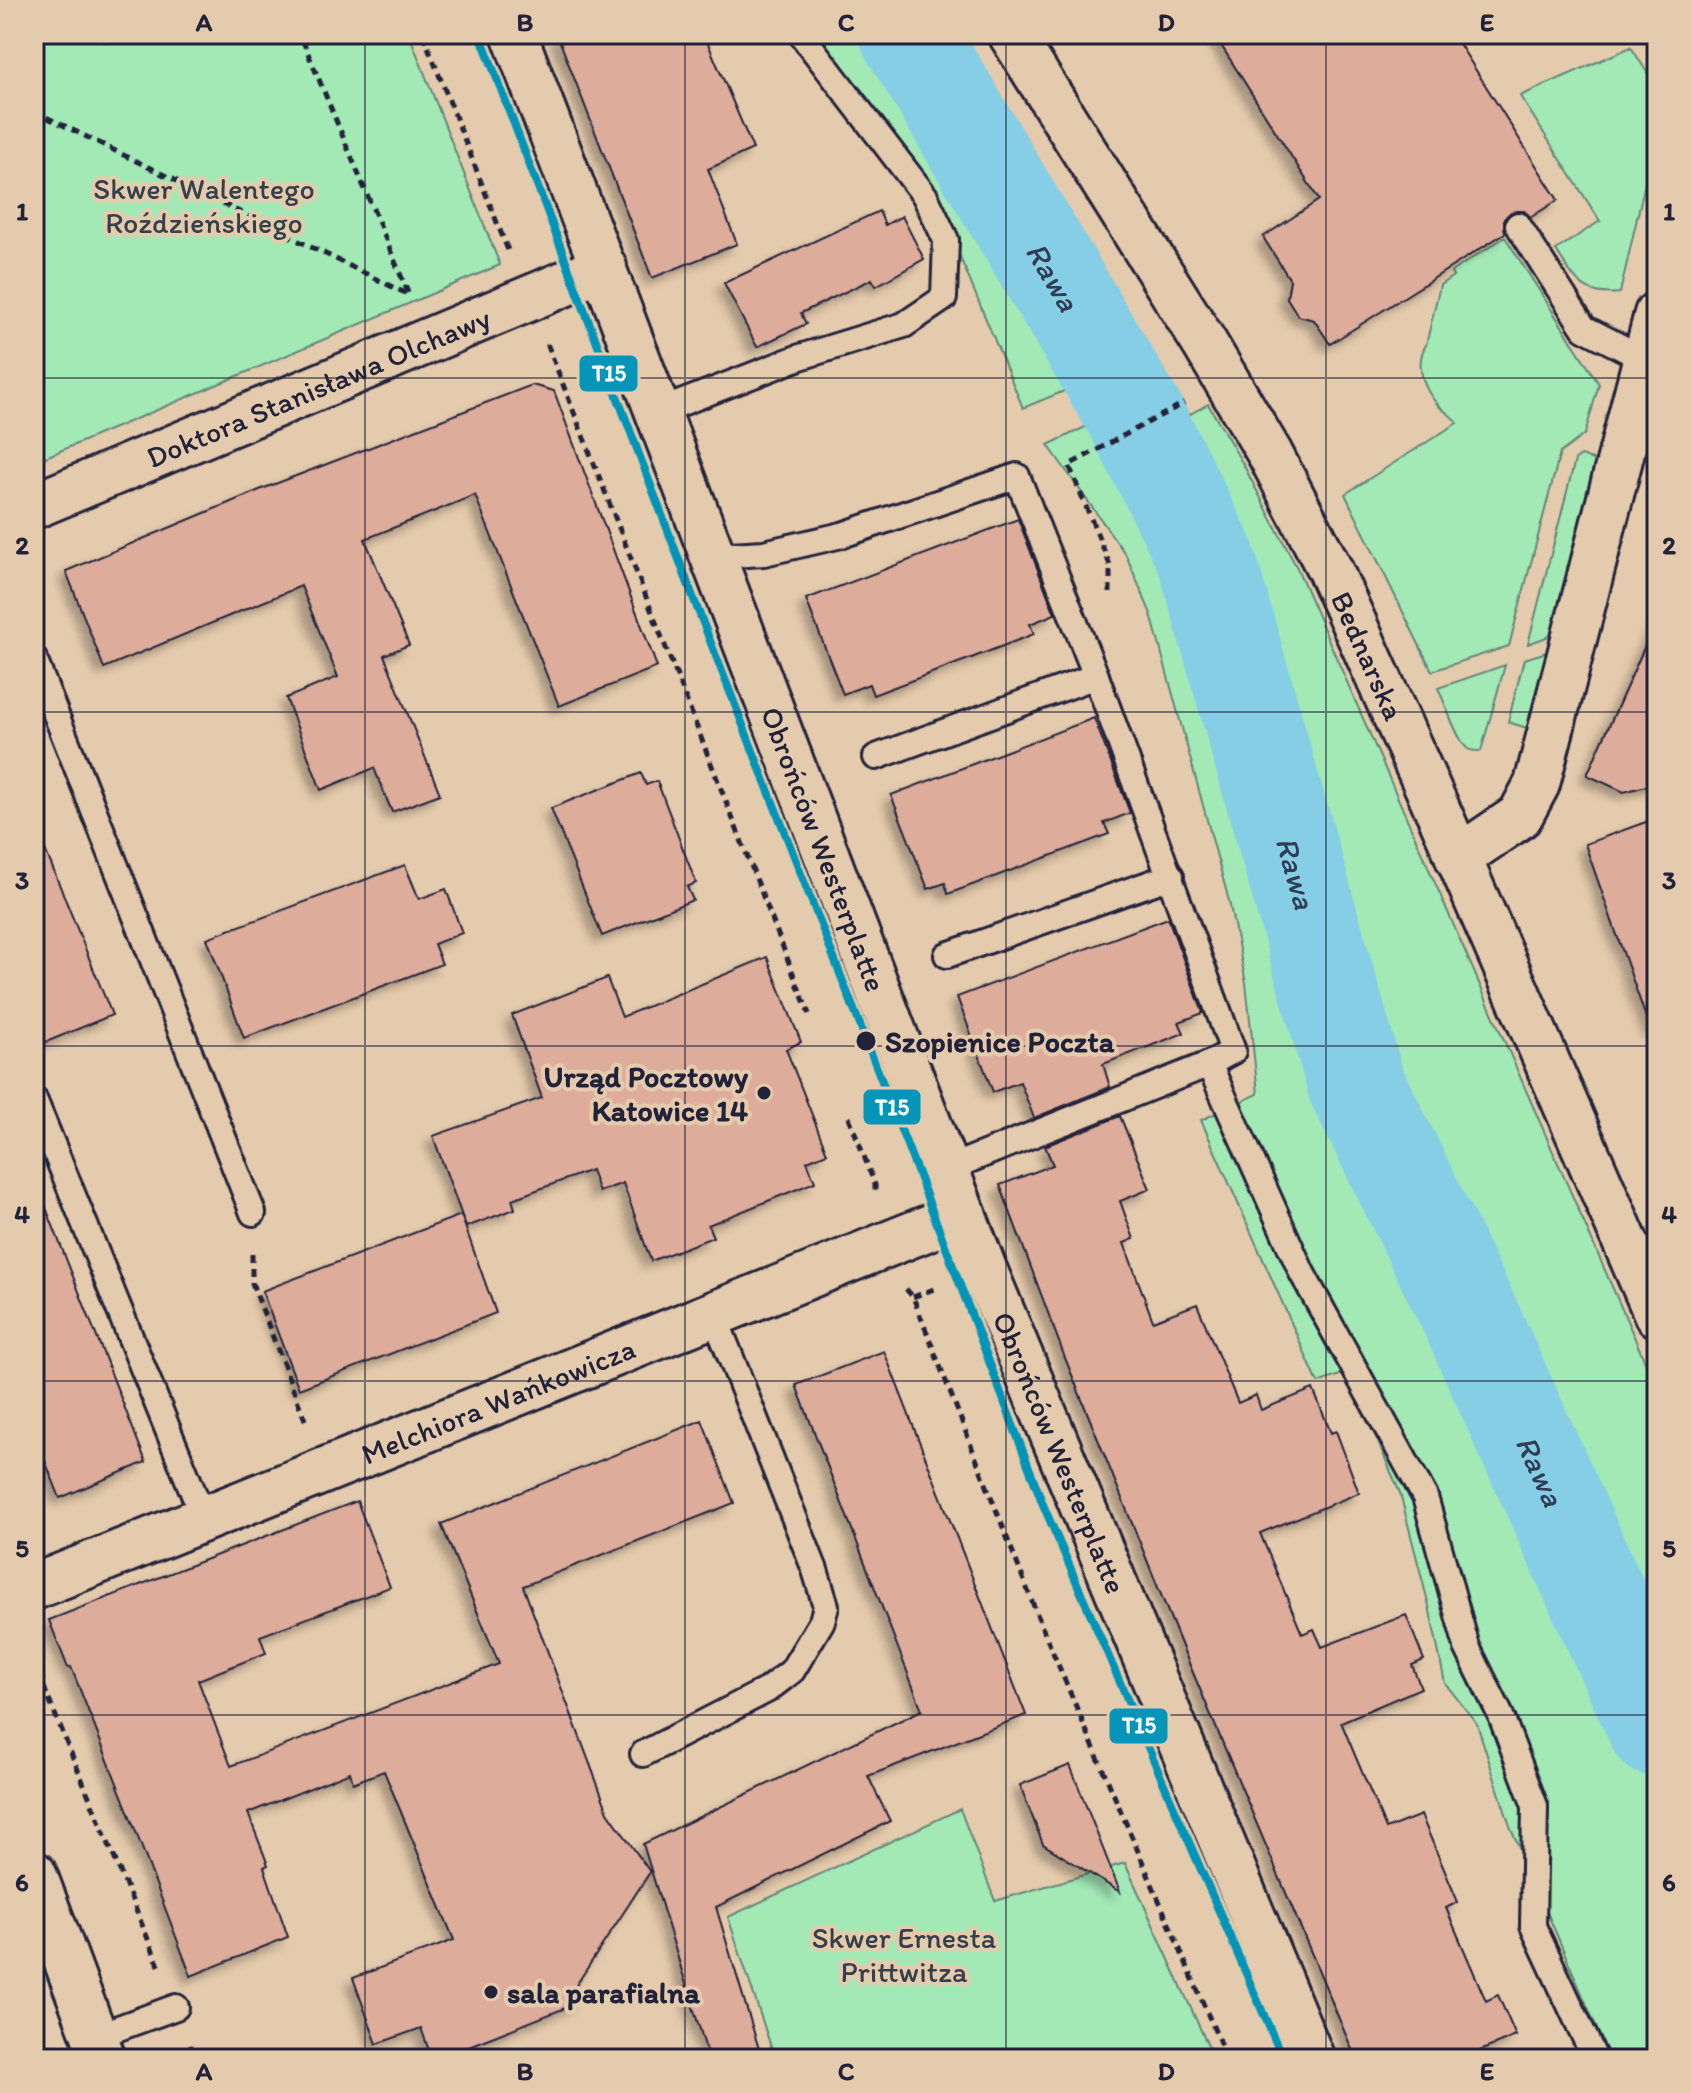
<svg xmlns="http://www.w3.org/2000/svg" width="1691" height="2093" viewBox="0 0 1691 2093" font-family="Itim,sans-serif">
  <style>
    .green { fill: #a2e9b6; stroke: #628678; stroke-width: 2 }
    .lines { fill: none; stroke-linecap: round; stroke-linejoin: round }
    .river { stroke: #85cee6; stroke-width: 98 }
    .building { fill: #ddac9b; stroke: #22223b; stroke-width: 2; filter: url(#shadow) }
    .lane-casing { stroke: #22223b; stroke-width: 30 }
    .street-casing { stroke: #22223b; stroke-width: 50 }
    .secondary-casing { stroke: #22223b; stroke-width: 50 }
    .path { stroke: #22223b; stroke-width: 5; stroke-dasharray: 8 6; stroke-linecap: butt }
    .lane { stroke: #e5cbad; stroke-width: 24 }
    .street { stroke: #e5cbad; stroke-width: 44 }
    .secondary { stroke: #e5cbad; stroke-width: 44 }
    .tram-1-casing { stroke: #e5cbad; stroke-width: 14 }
    .tram-1 { stroke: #0595b8; stroke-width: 8 }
    .grid { fill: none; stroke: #22223b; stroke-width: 2; stroke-opacity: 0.55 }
    .stop-dot { fill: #22223b; stroke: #e5cbad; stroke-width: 3 }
    .labels { text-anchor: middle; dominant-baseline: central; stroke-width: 8; stroke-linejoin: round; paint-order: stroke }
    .park-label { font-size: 30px; fill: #35404d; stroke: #e5cbad }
    .street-label { font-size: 30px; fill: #22223b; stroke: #e5cbad }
    .stop-label { font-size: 30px; font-weight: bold; fill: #22223b; stroke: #e5cbad; text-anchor: start }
    .poi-label { font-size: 30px; font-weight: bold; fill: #22223b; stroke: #e5cbad; text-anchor: end }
    .water-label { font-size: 32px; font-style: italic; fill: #313c55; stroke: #e5cbad }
    .line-badge { stroke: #e5cbad; stroke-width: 3 }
    .badge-label { font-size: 22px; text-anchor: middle; font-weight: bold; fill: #fff }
    .neatline { fill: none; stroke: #22223b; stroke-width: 3 }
    .grid-label { font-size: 26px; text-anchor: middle; font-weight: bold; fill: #22223b }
  </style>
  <defs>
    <filter id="shadow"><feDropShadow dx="-7" dy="7" stdDeviation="4" flood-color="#0004"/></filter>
  </defs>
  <rect width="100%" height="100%" fill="#e5cbad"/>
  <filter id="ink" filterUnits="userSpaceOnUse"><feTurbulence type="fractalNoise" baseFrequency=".0125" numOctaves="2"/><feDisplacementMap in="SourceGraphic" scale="16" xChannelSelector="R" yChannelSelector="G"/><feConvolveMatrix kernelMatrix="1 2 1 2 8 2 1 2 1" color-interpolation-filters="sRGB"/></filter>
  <g filter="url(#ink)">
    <g class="green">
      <polygon points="34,34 409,34 500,265 34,462"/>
      <polygon points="817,34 875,34 1084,383 1023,408 942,214 917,166"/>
      <path d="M1631,47l26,41v42l-37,163c-39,4 -45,-14 -64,-43l44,-29 -80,-125z"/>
      <path d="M1505,237l94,147 -14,50 -25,19 -51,193 -77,25 -87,-177 112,-71c-5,-8 -13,-11 -19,-18 -14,-15 -24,-41 -12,-60l14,-60 13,-9 -2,-4z"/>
      <polygon points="1208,404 1243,464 1297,568 1657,1389 1657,1636 1557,1408 1386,1062 1359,981 1293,724 1246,564 1216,487 1182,419"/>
      <polygon points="1106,417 1177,546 1229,730 1312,1048 1657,1796 1657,2059 1610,2059 1510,1826 1477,1724 1445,1683 1429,1606 1400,1493 1348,1372 1318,1383 1201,1120 1258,1094 1246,983 1229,901 1151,614 1126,555 1048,445"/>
      <polygon points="1581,456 1596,461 1552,635 1528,644 1575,460"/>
      <polygon points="1547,652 1527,728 1508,722 1524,659"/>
      <path d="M1505,665l-24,86c-3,0 -10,0 -13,-2 -10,-6 -24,-49 -30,-61z"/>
      <polygon points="960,1809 995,1901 1125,1863 1214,2059 775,2059 728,1917"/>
    </g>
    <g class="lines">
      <path class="river" id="s1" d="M909,34l227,383 70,140 150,527 112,228 189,416"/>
    </g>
    <g class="building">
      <polygon points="557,34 704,34 753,149 708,169 737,244 652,278"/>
      <polygon points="1214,34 1453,34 1558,200 1531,217 1524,211 1511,212 1504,219 1505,233 1330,344 1314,320 1298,316 1287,298 1290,280 1263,237 1319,200"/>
      <polygon points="879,211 885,225 902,216 924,259 876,286 872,279 801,313 806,324 757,347 724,283"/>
      <polygon points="532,385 554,391 657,667 559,706 475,495 365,539 409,645 384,655 440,794 392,812 374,768 321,790 286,698 338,677 301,586 104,668 66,571 262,489"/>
      <polygon points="1018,519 1055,614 1030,624 1034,634 974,657 873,695 869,684 843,694 806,599"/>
      <polygon points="1657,619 1657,783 1624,792 1587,775"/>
      <polygon points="1094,718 1130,813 1104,823 1109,834 948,894 945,883 928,889 891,795"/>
      <polygon points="641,773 646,785 657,781 696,883 687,887 693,900 602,936 551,808"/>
      <polygon points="1657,818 1657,1028 1650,1029 1585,844"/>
      <polygon points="34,827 36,827 112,1015 34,1047"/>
      <polygon points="405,865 419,899 446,889 462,933 434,944 442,964 244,1038 207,938"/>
      <polygon points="1168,918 1203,1013 1179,1022 1184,1033 1103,1064 1110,1087 1034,1118 1020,1082 993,1092 957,997"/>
      <polygon points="767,957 801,1042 786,1049 827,1153 807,1161 815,1182 708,1225 713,1237 651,1261 623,1183 599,1192 591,1170 512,1199 515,1209 466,1227 433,1136 542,1098 512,1015 607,978 622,1017"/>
      <polygon points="1120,1116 1150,1189 1120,1201 1134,1239 1124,1243 1153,1321 1197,1304 1238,1403 1256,1395 1261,1410 1313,1389 1331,1433 1336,1431 1359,1493 1260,1533 1302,1634 1314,1629 1322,1647 1406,1615 1424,1660 1412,1665 1421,1688 1341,1722 1386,1829 1421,1815 1458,1902 1446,1908 1486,2001 1498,1995 1516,2036 1461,2059 1356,2059 1183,1649 1065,1358 1000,1185 1053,1165 1045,1146"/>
      <polygon points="37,1185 146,1462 60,1498 34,1433 34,1186"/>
      <polygon points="461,1215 496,1313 299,1389 262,1291"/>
      <polygon points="884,1351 1026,1715 868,1776 890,1821 716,1907 762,2059 709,2059 643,1844 922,1710 796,1385"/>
      <polygon points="702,1420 734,1503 523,1586 608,1812 650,1872 573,1990 578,2003 436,2059 432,2059 421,2028 377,2044 353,1978 454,1940 384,1771 353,1783 350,1772 248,1813 268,1865 264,1867 288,1937 191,1976 126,1806 71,1667 68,1668 49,1620 357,1501 390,1587 260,1636 266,1653 198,1680 231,1766 499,1664 441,1524"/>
      <polygon points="1070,1765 1120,1892 1043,1844 1020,1785"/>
    </g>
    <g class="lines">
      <g class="lane-casing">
        <g id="lane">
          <polyline points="1518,225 1584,328 1646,360"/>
          <polyline points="658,412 797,358 904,325 944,298 946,240 925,196 801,34"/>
          <polyline points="713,556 764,553 842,535 1017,476 1096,676 1233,1051 1209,1064 947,1169"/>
          <polyline points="34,659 253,1213"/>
          <polyline points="876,757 1096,676"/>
          <polyline points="947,955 1171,876"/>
          <polyline points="1209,1064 1302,1273 1425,1497 1467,1647 1501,1716 1535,1806 1533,1926 1595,2059"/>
          <polyline points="34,1099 204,1519"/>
          <polyline points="643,1754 767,1690 792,1671 822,1621 826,1606 815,1570 714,1315"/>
          <polyline points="94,2037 176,2007"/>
        </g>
      </g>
      <g class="street-casing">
        <g id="street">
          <path id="s2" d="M514,34l470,1235 328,790"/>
          <path id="s3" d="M1011,34l194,310 65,110 60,116 113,252 214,493"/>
          <path id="s4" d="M34,506l570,-239"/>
          <polyline points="1458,858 1520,816 1537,784 1657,314"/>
          <path id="s5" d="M34,1587l929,-373"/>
        </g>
      </g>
      <g class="secondary-casing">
        <polyline id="secondary" points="34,1874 103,2059"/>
      </g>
      <g class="path">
        <path d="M76,34c21,6 41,10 62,0"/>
        <polyline points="423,34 509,253"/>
        <polyline points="34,111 409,295 300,34"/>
        <polyline points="546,347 548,346 809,1014"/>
        <polyline points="1110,593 1110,565 1069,465 1184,403"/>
        <polyline points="849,1117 875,1185 875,1195"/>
        <polyline points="252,1254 252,1283 307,1425"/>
        <polyline points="906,1289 913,1297 1042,1627 1227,2059"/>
        <polyline points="913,1297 939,1287"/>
        <polyline points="34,1646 45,1690 160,1968"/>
        <polyline points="34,1694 45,1690"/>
        <polyline points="190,2045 195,2059"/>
      </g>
      <use href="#lane" class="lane"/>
      <use href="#street" class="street"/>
      <use href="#secondary" class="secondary"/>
      <g class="tram-1-casing">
        <polyline id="tram-1" points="480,34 698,610 917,1171 1044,1507 1283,2059"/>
      </g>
      <use href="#tram-1" class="tram-1"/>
    </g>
  </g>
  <path class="grid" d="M365,34v2025M685,34v2025M1006,34v2025M1326,34v2025M34,378h1623M34,712h1623M34,1046h1623M34,1381h1623M34,1715h1623"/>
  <g class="stop-dot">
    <circle cx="866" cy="1041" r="11"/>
    <circle cx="764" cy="1093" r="8"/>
    <circle cx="491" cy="1992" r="8"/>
  </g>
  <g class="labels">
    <g class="park-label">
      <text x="204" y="188">Skwer Walentego<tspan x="204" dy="34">Roździeńskiego</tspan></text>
      <text x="904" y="1937">Skwer Ernesta<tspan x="904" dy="34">Prittwitza</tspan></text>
    </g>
    <g class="street-label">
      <text stroke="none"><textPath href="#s4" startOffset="308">Doktora Stanisława Olchawy</textPath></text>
      <text stroke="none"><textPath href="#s3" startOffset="718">Bednarska</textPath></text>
      <text stroke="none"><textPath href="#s2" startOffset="872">Obrońców Westerplatte</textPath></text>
      <text stroke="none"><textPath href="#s5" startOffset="500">Melchiora Wańkowicza</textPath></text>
      <text stroke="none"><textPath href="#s2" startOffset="1520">Obrońców Westerplatte</textPath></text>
    </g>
    <g class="stop-label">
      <text x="885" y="1041">Szopienice Poczta</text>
    </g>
    <g class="poi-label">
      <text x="748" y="1076">Urząd Pocztowy<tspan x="748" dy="34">Katowice 14</tspan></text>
      <text x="507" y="1992" text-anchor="start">sala parafialna</text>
    </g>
    <g class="water-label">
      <text stroke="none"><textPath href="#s1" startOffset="282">Rawa</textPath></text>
      <text stroke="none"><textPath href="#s1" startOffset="930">Rawa</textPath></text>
      <text stroke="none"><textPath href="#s1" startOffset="1578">Rawa</textPath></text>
    </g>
  </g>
  <g class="line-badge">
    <rect x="578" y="354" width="61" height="39" rx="8" fill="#0595b8"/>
    <rect x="862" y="1088" width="60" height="38" rx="8" fill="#0595b8"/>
    <rect x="1108" y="1707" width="61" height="38" rx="8" fill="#0595b8"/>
  </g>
  <g class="badge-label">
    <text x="609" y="381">T15</text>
    <text x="892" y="1115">T15</text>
    <text x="1139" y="1733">T15</text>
  </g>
  <rect width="1691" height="2093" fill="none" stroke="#e5cbad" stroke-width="88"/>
  <rect x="44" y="44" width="1603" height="2005" class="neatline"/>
  <g class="grid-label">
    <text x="204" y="31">A</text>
    <text x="525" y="31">B</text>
    <text x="846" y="31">C</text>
    <text x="1166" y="31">D</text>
    <text x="1487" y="31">E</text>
    <text x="22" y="220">1</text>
    <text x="1669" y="220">1</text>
    <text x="22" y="554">2</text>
    <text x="1669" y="554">2</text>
    <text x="22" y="889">3</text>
    <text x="1669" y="889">3</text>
    <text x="22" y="1223">4</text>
    <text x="1669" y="1223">4</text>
    <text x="22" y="1557">5</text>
    <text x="1669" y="1557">5</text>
    <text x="22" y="1891">6</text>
    <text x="1669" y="1891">6</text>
    <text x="204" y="2080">A</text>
    <text x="525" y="2080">B</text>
    <text x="846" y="2080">C</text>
    <text x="1166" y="2080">D</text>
    <text x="1487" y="2080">E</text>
  </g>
</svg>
